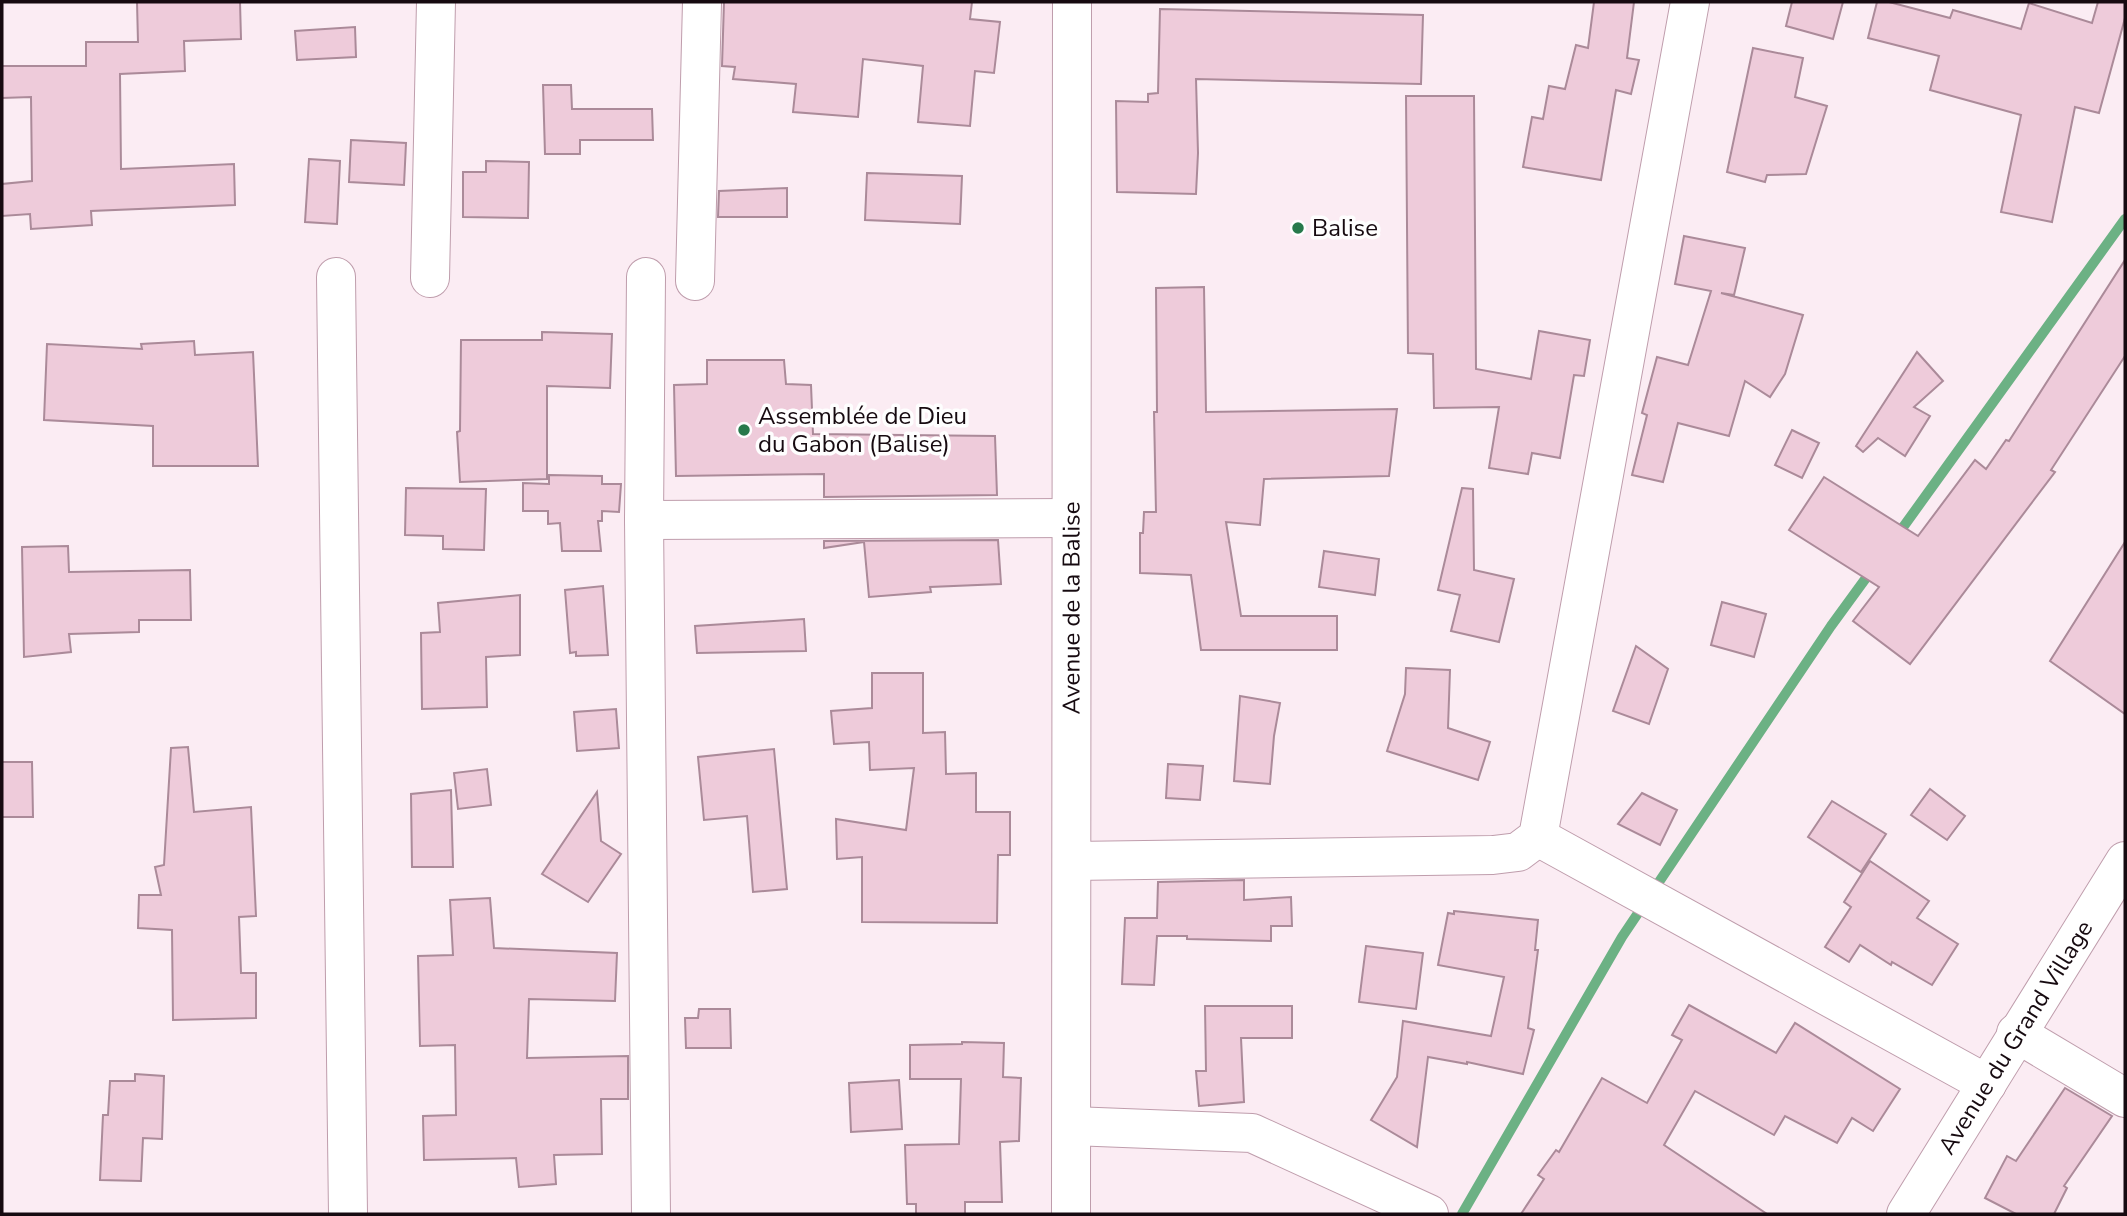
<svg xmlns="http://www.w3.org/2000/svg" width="2127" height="1216" viewBox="0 0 2127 1216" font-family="'Nunito Sans',sans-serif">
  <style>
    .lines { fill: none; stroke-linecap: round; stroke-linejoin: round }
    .stream { stroke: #6cb184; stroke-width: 10 }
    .building { fill: #eecbda; stroke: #ab8a99; stroke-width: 2 }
    .minor-casing { stroke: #bf9dac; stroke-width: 40 }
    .tertiary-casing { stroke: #bf9dac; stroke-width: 40 }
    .minor { stroke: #fff; stroke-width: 38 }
    .tertiary { stroke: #fff; stroke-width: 38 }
    .poi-dot { fill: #27794b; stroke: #fefefe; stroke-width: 2.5 }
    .labels { text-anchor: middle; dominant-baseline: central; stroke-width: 7; stroke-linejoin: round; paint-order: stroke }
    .poi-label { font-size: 24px; fill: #160a10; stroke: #fefefe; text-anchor: start }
    .street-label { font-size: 24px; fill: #160a10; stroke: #fefefe }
  </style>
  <rect width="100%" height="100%" fill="#fbecf3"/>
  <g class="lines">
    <g class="stream">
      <polyline points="1896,537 2125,219"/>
      <polyline points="1462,1214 1622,937 1831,626 1874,567"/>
    </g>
  </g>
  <g class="building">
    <polygon points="137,2 240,2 241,39 184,41 185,71 120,74 121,169 234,164 235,205 91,211 92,225 31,229 30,214 2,216 2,184 32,181 31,97 2,98 2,66 86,66 86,42 138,42"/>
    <polygon points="724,2 972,2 970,19 1000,22 994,73 975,71 970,126 918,122 923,66 863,59 858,117 793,112 796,84 733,79 735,67 722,66"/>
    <polygon points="1594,2 1634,2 1627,58 1639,60 1631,94 1616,90 1601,180 1523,167 1532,117 1543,119 1549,86 1565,89 1576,45 1588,48"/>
    <polygon points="1792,2 1843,2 1833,39 1786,26"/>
    <polygon points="1877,2 1889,2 1950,18 1953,10 2021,29 2029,3 2092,23 2098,2 2125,2 2125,18 2099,113 2075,107 2052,222 2001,212 2021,115 1930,90 1939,56 1868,38"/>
    <polygon points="1160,9 1423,15 1421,84 1196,79 1198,153 1196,194 1117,192 1116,101 1148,102 1148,94 1158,93"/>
    <polygon points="355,27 356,57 297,60 295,31"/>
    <polygon points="1753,48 1803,58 1795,97 1827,106 1806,174 1767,175 1765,182 1727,172"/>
    <polygon points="543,85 571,85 572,109 652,109 653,140 580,140 580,154 545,154"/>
    <polygon points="1406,96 1474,96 1476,369 1531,379 1539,331 1590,340 1584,376 1574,375 1560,458 1532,453 1528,474 1489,468 1499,407 1434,408 1433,354 1408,353"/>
    <polygon points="351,140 406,143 404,185 349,182"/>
    <polygon points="309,159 340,161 337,224 305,222"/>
    <polygon points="486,161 529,162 528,218 463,217 463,172 486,172"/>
    <polygon points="867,173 962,176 960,224 865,220"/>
    <polygon points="787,188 787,217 718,217 719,191"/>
    <polygon points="1684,236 1745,248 1734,295 1721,293 1803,315 1785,374 1770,397 1745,381 1729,436 1678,423 1663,482 1632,475 1647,415 1642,413 1657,357 1688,365 1711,291 1675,284"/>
    <polygon points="2125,260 2125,356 2051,470 2055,472 1910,664 1853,621 1879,587 1789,530 1824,477 1918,536 1975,460 1986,469 2006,440 2009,441"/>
    <polygon points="1204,287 1206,412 1397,409 1389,476 1264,479 1260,525 1226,522 1241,616 1337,616 1337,650 1201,650 1191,575 1140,573 1140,533 1143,533 1144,512 1156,512 1154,412 1157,412 1156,288"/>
    <polygon points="542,332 612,334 610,388 547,386 547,479 460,482 457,432 460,431 461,340 542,340"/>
    <polygon points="194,341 195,355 253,352 258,466 153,466 153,426 44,420 47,344 142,349 141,344"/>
    <polygon points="1917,352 1943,381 1914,407 1930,416 1905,456 1878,438 1863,452 1856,446"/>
    <polygon points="707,360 784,360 786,384 811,385 813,434 995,436 997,495 824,497 824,474 676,476 674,385 707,384"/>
    <polygon points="1792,430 1819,443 1802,478 1775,465"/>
    <polygon points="549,475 602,476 602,484 621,484 619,512 602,511 602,521 598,521 601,551 562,551 560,523 548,524 548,511 523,511 523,483 549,484"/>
    <polygon points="406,488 486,489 484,550 443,549 443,536 405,535"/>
    <polygon points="1462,488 1473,489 1474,570 1514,579 1499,642 1451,631 1460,595 1438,590"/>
    <polygon points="998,540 1001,584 930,587 931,592 869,597 864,542 824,548 824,541"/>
    <polygon points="2125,542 2125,714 2050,661"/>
    <polygon points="68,546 69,572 190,570 191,620 139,620 139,632 69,634 71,652 24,657 22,547"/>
    <polygon points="1324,551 1379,559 1375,595 1319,587"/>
    <polygon points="603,586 608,655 576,656 576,652 570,653 565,590"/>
    <polygon points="520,595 520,655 486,657 487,707 422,709 421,633 440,632 438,603"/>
    <polygon points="1722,602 1766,614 1754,657 1711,645"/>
    <polygon points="804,619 806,651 697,653 695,626"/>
    <polygon points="1636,646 1668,669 1649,724 1613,711"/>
    <polygon points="1406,668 1450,670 1448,728 1490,742 1478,780 1387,751 1405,694"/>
    <polygon points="872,673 923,673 923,733 945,732 946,774 976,773 976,812 1010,812 1010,855 998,855 997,923 862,922 862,857 837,859 836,819 906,830 914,768 870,770 869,742 834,744 831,711 872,708"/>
    <polygon points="1240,696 1280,703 1274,736 1270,784 1234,781"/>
    <polygon points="616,709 619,748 577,751 574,712"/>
    <polygon points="188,747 194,812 251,807 256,916 239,917 241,973 256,973 256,1018 173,1020 172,930 138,928 139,895 161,895 155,867 164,865 171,748"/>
    <polygon points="774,749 787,889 753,892 747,816 704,820 698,757"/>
    <polygon points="2,762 32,762 33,817 2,817"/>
    <polygon points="1168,764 1203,766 1200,800 1166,798"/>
    <polygon points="487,769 491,805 458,809 454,773"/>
    <polygon points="1930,789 1965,816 1947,840 1911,815"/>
    <polygon points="451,790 453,867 412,867 411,794"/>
    <polygon points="597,792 601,841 621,854 588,902 542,874"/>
    <polygon points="1642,793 1677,810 1660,845 1618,824"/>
    <polygon points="1832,801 1886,834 1861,872 1808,837"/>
    <polygon points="1870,861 1929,901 1917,918 1958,944 1932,985 1892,962 1891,965 1860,945 1849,962 1825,947 1851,907 1844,902"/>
    <polygon points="1244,880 1244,900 1291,897 1292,926 1271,926 1271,941 1187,939 1187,936 1157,936 1154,985 1122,984 1125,918 1157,918 1158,882"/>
    <polygon points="490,898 494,948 617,953 615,1001 529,999 527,1058 628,1056 628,1099 601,1099 602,1154 554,1155 556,1184 519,1187 516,1158 424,1160 423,1116 456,1115 455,1045 420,1046 418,956 453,955 450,900"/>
    <polygon points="1454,911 1538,920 1535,950 1538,950 1528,1028 1534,1030 1523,1074 1467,1062 1467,1064 1428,1057 1417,1147 1371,1120 1397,1077 1403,1021 1491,1036 1504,977 1438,965 1448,913 1454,914"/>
    <polygon points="1366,946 1423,953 1416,1009 1359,1002"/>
    <polygon points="1689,1005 1776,1053 1795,1023 1900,1089 1873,1131 1852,1118 1837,1143 1785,1116 1774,1135 1695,1091 1664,1145 1767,1214 1521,1214 1544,1179 1538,1175 1556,1150 1559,1152 1602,1078 1647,1103 1682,1040 1672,1035"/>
    <polygon points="1205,1006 1292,1006 1292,1038 1241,1038 1244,1102 1199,1106 1196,1071 1206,1071"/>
    <polygon points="699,1009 730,1009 731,1048 686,1048 685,1018 698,1018"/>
    <polygon points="962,1042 1004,1043 1003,1077 1021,1078 1019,1141 1000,1142 1002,1202 965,1202 965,1214 916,1214 916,1204 907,1204 905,1145 959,1144 961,1079 910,1079 910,1045 962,1044"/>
    <polygon points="135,1074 164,1076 162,1139 143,1138 141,1181 100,1180 103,1115 108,1115 110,1081 135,1081"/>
    <polygon points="899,1080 902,1129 851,1132 849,1083"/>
    <polygon points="2065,1088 2112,1116 2064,1186 2067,1188 2054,1214 2016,1214 1985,1198 2007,1156 2016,1161"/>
  </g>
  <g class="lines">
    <g class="minor-casing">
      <g id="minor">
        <polyline points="336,277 348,1214"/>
        <polyline points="646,277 644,520 651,1214"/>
        <polyline points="430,278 436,2"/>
        <polyline points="695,281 702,2"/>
        <polyline points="644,520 1071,518"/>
        <polyline points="1538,837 1987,1084"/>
        <polyline points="1072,861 1493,855 1518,852 1538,837 1690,2"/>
        <polyline points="2016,1033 2125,1098"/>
        <polyline points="1072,1126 1252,1133 1429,1214"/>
      </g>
    </g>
    <g class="tertiary-casing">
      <g id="tertiary">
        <path id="s1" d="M1071,1214l1,-1212"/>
        <path id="s2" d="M1906,1214l219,-353"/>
      </g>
    </g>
    <use href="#minor" class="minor"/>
    <use href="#tertiary" class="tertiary"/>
  </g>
  <g class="poi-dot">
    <circle cx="1298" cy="228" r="7"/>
    <circle cx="744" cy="430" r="7"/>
  </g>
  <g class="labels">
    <g class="poi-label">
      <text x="1312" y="228">Balise</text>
      <text x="758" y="416">Assemblée de Dieu<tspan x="758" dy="28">du Gabon (Balise)</tspan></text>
    </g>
    <g class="street-label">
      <text stroke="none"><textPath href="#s1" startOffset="606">Avenue de la Balise</textPath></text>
      <text stroke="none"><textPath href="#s2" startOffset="208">Avenue du Grand Village</textPath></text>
    </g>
  </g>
  <rect width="2127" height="1216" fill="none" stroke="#160a10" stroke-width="7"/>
</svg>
